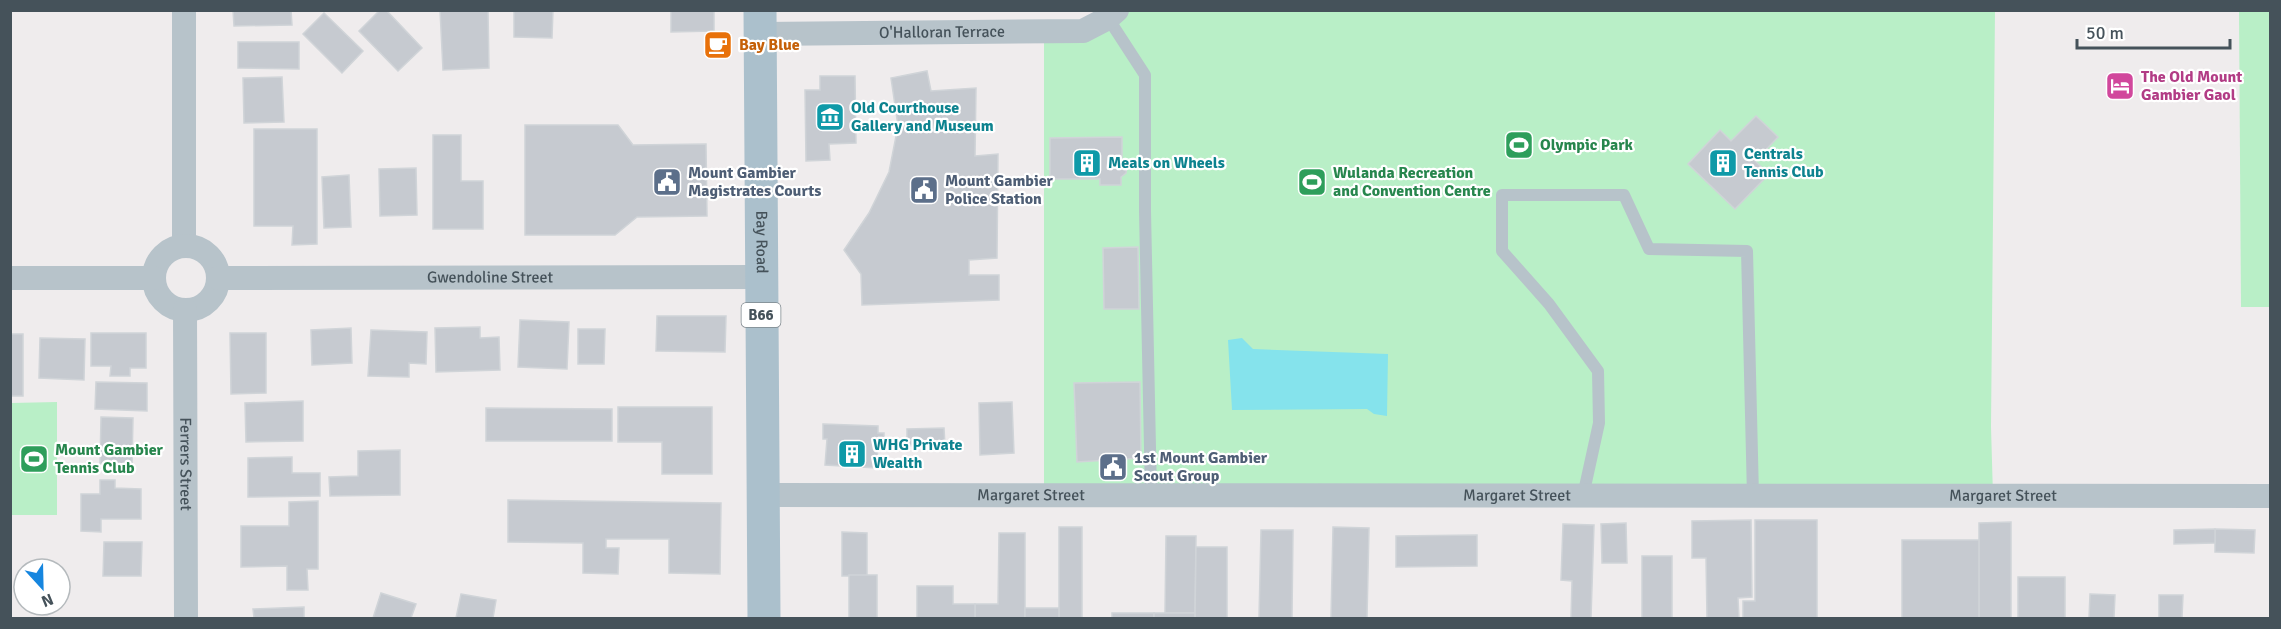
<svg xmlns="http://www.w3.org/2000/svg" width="2281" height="629" viewBox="0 0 2281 629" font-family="Signika,sans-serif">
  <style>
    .green { fill: #b9efc7 }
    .water { fill: #85e3ec }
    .building { fill: #c6cad0; stroke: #d0d4d8; stroke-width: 1.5 }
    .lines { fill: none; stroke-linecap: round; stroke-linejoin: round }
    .service { stroke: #b7c3ca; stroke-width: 12 }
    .minor { stroke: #b7c3ca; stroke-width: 24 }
    .primary { stroke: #abc0cc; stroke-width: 33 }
    .labels { text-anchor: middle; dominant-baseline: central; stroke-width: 4.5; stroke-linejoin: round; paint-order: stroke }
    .shield { fill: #fff; stroke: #7d868c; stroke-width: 1.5 }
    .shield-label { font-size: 15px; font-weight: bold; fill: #45525a }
    .street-label { font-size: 16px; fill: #45525a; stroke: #fff }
    .food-label { font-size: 16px; font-weight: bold; fill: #c56008; stroke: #fff; text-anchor: start }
    .hotel-label { font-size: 16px; font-weight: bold; fill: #b23c85; stroke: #fff; text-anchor: start }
    .culture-label { font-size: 16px; font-weight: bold; fill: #0d838f; stroke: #fff; text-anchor: start }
    .leisure-label { font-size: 16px; font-weight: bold; fill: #27864d; stroke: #fff; text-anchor: start }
    .service-label { font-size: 16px; font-weight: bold; fill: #4e5e75; stroke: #fff; text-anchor: start }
  </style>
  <rect width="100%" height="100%" fill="#efeced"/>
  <g class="green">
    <polygon points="1117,10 1995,11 1991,427 1993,496 1044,495 1044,32"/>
    <polygon points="2239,11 2270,11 2270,307 2241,307"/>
    <polygon points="57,402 57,515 11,515 11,403"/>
  </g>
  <polygon class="water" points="1242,338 1253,349 1388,354 1387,416 1374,414 1367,409 1232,410 1228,340"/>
  <g class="building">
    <polygon points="233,10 291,10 292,25 234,26"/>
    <polygon points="380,10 386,10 422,48 398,71 359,31"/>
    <polygon points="440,10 488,10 489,68 443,70"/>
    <polygon points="514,10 553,10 552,38 514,37"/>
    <polygon points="671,10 714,10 714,31 671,32"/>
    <polygon points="324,13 363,51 342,73 303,34"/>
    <polygon points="238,42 299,42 299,69 238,68"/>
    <polygon points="927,71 931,91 976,88 975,156 998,154 997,258 969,260 969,275 999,275 999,300 862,305 861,274 844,250 869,213 889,172 898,126 891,78"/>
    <polygon points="820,76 855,76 856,143 829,144 830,160 806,161 805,90 820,90"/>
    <polygon points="282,77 284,122 244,123 243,78"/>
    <polygon points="1756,116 1778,137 1755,161 1769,174 1735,209 1688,164 1720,130 1731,141"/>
    <polygon points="525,125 618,125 633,145 706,144 707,216 637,217 615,235 525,235"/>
    <polygon points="254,129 317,129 317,244 292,245 293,226 254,226"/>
    <polygon points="433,135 461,135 461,181 483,181 483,229 433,229"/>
    <polygon points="1122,137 1122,161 1127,165 1126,173 1121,177 1121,185 1100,185 1100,179 1050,179 1050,138"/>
    <polygon points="416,168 417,215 380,216 379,169"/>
    <polygon points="349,175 351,227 324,228 322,177"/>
    <polygon points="1138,247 1139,309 1104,309 1103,248"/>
    <polygon points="657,316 726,316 725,352 656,351"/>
    <polygon points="520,320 569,322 567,369 518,367"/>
    <polygon points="480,327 480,338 499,337 500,370 436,372 435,328"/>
    <polygon points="351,328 352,363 312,365 311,330"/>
    <polygon points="578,329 605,329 604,364 578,364"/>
    <polygon points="371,330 427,332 426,364 409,363 409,377 368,376"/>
    <polygon points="91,333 146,333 146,368 130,368 130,376 110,376 111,366 91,366"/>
    <polygon points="230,333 266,333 266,393 231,394"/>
    <rect x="10" y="334" width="13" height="62"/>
    <polygon points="40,338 85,339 84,380 39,378"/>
    <polygon points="96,382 147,383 147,411 95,409"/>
    <polygon points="1140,382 1141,458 1077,462 1074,383"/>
    <polygon points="303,401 303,441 246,442 245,403"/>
    <polygon points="1012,402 1014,453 980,455 979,403"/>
    <polygon points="618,407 712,407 712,474 662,474 662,442 618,442"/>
    <polygon points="486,408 612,409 612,441 486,441"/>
    <polygon points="101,417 133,418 132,465 100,464"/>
    <polygon points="823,424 878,426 878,433 884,433 884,440 878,442 877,468 825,465 827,439 823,439"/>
    <polygon points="944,428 945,445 907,446 907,429"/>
    <polygon points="400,450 400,495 330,496 329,477 358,476 358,451"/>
    <polygon points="292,457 292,473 320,473 320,496 248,497 248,458"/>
    <polygon points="100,480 115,480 115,488 141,489 141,519 101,519 101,532 81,531 81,494 100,494"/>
    <polygon points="508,500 721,503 720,574 669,573 669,539 606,539 606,548 619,548 618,574 583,573 583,543 508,542"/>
    <polygon points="318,501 318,569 307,569 308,590 287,590 287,566 241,567 241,526 289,526 289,502"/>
    <polygon points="1751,520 1752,597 1738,598 1739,618 1707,618 1706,558 1692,558 1692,521"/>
    <polygon points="1755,520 1817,520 1817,618 1743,618 1743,601 1755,601"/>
    <polygon points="2011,522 2011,618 1979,618 1979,523"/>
    <polygon points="1626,523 1627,563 1602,563 1601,524"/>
    <polygon points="1563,524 1594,525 1591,618 1571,618 1572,581 1561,580"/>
    <rect x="1059" y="527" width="23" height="91"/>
    <polygon points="1333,527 1369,528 1367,618 1331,618"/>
    <polygon points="2215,529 2255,530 2254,553 2215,552"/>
    <polygon points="2215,529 2215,543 2174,544 2174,530"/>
    <polygon points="1261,530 1293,530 1292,618 1259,618"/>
    <polygon points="842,532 867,533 867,576 842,576"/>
    <polygon points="999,533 1025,533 1025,618 975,618 975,604 998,604"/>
    <polygon points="1477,535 1477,566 1396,567 1396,536"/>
    <polygon points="1166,536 1196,536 1195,613 1165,613"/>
    <rect x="1902" y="540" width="77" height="78"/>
    <polygon points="104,542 142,542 141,576 103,576"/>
    <polygon points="1196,547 1227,547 1227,618 1195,618"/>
    <rect x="1642" y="556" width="30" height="62"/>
    <rect x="849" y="575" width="28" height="43"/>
    <rect x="2018" y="577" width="47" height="41"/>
    <polygon points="917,586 953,586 953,604 975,604 975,618 917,618"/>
    <polygon points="381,593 416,604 411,618 373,618"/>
    <polygon points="461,594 496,600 493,618 456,618"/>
    <polygon points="2090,594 2115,595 2114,618 2089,618"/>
    <polygon points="2159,595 2183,595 2182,618 2159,618"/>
    <polygon points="304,607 304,618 254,618 253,609"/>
    <rect x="1025" y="608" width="34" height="10"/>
    <rect x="1112" y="613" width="42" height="5"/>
    <rect x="1154" y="613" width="41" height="5"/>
  </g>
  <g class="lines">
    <g class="service">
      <polyline points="1108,18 1145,75 1145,211 1151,495"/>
      <polyline points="1583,496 1599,423 1598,371 1549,304 1502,251 1502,195 1624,195 1649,249 1747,251 1753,496"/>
    </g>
    <g class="minor">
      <path id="s1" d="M760,34l323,-3 25,-13 9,-8"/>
      <polyline points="184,245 184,10"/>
      <circle cx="186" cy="278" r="32"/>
      <polyline points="10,278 154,278"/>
      <path id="s2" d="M218,278l542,-1"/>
      <path id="s3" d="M185,310l1,308"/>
      <path id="s4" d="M763,495l1507,1"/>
    </g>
    <path class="primary" id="s5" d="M760,10l4,608"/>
  </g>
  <defs>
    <g id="cafe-square" transform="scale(1.5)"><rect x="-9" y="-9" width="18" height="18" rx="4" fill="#e8710a" stroke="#fff"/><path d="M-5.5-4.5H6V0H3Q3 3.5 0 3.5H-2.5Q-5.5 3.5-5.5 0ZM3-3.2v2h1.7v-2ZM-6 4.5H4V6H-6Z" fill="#fff"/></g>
    <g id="hotel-square" transform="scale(1.5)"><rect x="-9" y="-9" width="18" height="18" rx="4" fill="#d1479c" stroke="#fff"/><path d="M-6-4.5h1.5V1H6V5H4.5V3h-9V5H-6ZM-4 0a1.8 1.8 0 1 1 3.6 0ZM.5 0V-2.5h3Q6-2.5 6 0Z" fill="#fff"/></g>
    <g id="museum-square" transform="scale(1.5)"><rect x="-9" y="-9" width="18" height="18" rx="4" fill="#0f9aa8" stroke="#fff"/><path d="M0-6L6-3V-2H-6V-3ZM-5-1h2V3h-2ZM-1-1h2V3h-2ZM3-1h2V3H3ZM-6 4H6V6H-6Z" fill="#fff"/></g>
    <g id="stadium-square" transform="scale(1.5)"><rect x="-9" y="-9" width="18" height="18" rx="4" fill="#2e9e5b" stroke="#fff"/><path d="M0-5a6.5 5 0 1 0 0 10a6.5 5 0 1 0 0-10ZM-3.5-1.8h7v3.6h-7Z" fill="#fff"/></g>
    <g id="building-square" transform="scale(1.5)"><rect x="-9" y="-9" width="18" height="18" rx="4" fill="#0f9aa8" stroke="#fff"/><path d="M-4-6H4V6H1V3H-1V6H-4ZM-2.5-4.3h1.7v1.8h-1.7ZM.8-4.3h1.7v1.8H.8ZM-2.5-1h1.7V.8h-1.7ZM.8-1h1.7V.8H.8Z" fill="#fff"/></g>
    <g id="civic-square" transform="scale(1.5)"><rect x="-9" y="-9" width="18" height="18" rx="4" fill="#5c6f8a" stroke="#fff"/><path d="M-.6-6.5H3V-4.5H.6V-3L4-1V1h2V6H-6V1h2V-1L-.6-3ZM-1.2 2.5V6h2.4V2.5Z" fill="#fff"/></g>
  </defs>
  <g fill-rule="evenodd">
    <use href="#cafe-square" x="718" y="45"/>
    <use href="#hotel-square" x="2120" y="86"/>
    <use href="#museum-square" x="830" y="117"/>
    <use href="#stadium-square" x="1519" y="145"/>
    <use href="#building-square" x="1087" y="163"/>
    <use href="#building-square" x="1723" y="163"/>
    <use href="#civic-square" x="667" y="182"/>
    <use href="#stadium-square" x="1312" y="182"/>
    <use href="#civic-square" x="924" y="190"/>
    <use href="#building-square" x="852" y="454"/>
    <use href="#stadium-square" x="34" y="459"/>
    <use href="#civic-square" x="1113" y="467"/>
  </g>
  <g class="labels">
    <rect class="shield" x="741.5" y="303" width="39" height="24" rx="4.5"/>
    <g class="shield-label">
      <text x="761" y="315">B66</text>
    </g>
    <g class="street-label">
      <text stroke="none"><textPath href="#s1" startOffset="182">O'Halloran Terrace</textPath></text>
      <text stroke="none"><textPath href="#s5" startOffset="232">Bay Road</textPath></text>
      <text stroke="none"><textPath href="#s2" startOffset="272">Gwendoline Street</textPath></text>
      <text stroke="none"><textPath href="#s3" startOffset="154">Ferrers Street</textPath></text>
      <text stroke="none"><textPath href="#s4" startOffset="268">Margaret Street</textPath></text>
      <text stroke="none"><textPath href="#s4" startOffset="754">Margaret Street</textPath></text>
      <text stroke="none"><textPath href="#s4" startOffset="1240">Margaret Street</textPath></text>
    </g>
    <g class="food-label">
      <text x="739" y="45">Bay Blue</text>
    </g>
    <g class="hotel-label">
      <text x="2141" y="77">The Old Mount<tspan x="2141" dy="18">Gambier Gaol</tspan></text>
    </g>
    <g class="culture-label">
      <text x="851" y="108">Old Courthouse<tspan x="851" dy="18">Gallery and Museum</tspan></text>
      <text x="1744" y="154">Centrals<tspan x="1744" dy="18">Tennis Club</tspan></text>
      <text x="1108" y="163">Meals on Wheels</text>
      <text x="873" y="445">WHG Private<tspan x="873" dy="18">Wealth</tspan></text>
    </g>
    <g class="leisure-label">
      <text x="1540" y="145">Olympic Park</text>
      <text x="1333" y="173">Wulanda Recreation<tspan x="1333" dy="18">and Convention Centre</tspan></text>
      <text x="55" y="450">Mount Gambier<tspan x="55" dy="18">Tennis Club</tspan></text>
    </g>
    <g class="service-label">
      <text x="688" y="173">Mount Gambier<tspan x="688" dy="18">Magistrates Courts</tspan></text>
      <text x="945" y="181">Mount Gambier<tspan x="945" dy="18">Police Station</tspan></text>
      <text x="1134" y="458">1st Mount Gambier<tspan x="1134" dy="18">Scout Group</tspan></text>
    </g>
  </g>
  <rect width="2281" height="629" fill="none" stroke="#45525a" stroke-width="24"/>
  <g transform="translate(42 587) rotate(158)"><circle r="28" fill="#ffffff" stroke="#b5babd" stroke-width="1.5"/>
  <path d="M0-4.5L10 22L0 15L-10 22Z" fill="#1686df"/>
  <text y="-9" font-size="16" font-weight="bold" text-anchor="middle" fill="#45525a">N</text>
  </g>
  <path d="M2077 39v9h153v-9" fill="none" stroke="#45525a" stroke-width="3"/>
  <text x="2086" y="39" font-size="18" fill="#45525a" stroke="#ffffff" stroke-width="4.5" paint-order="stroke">50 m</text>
</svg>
